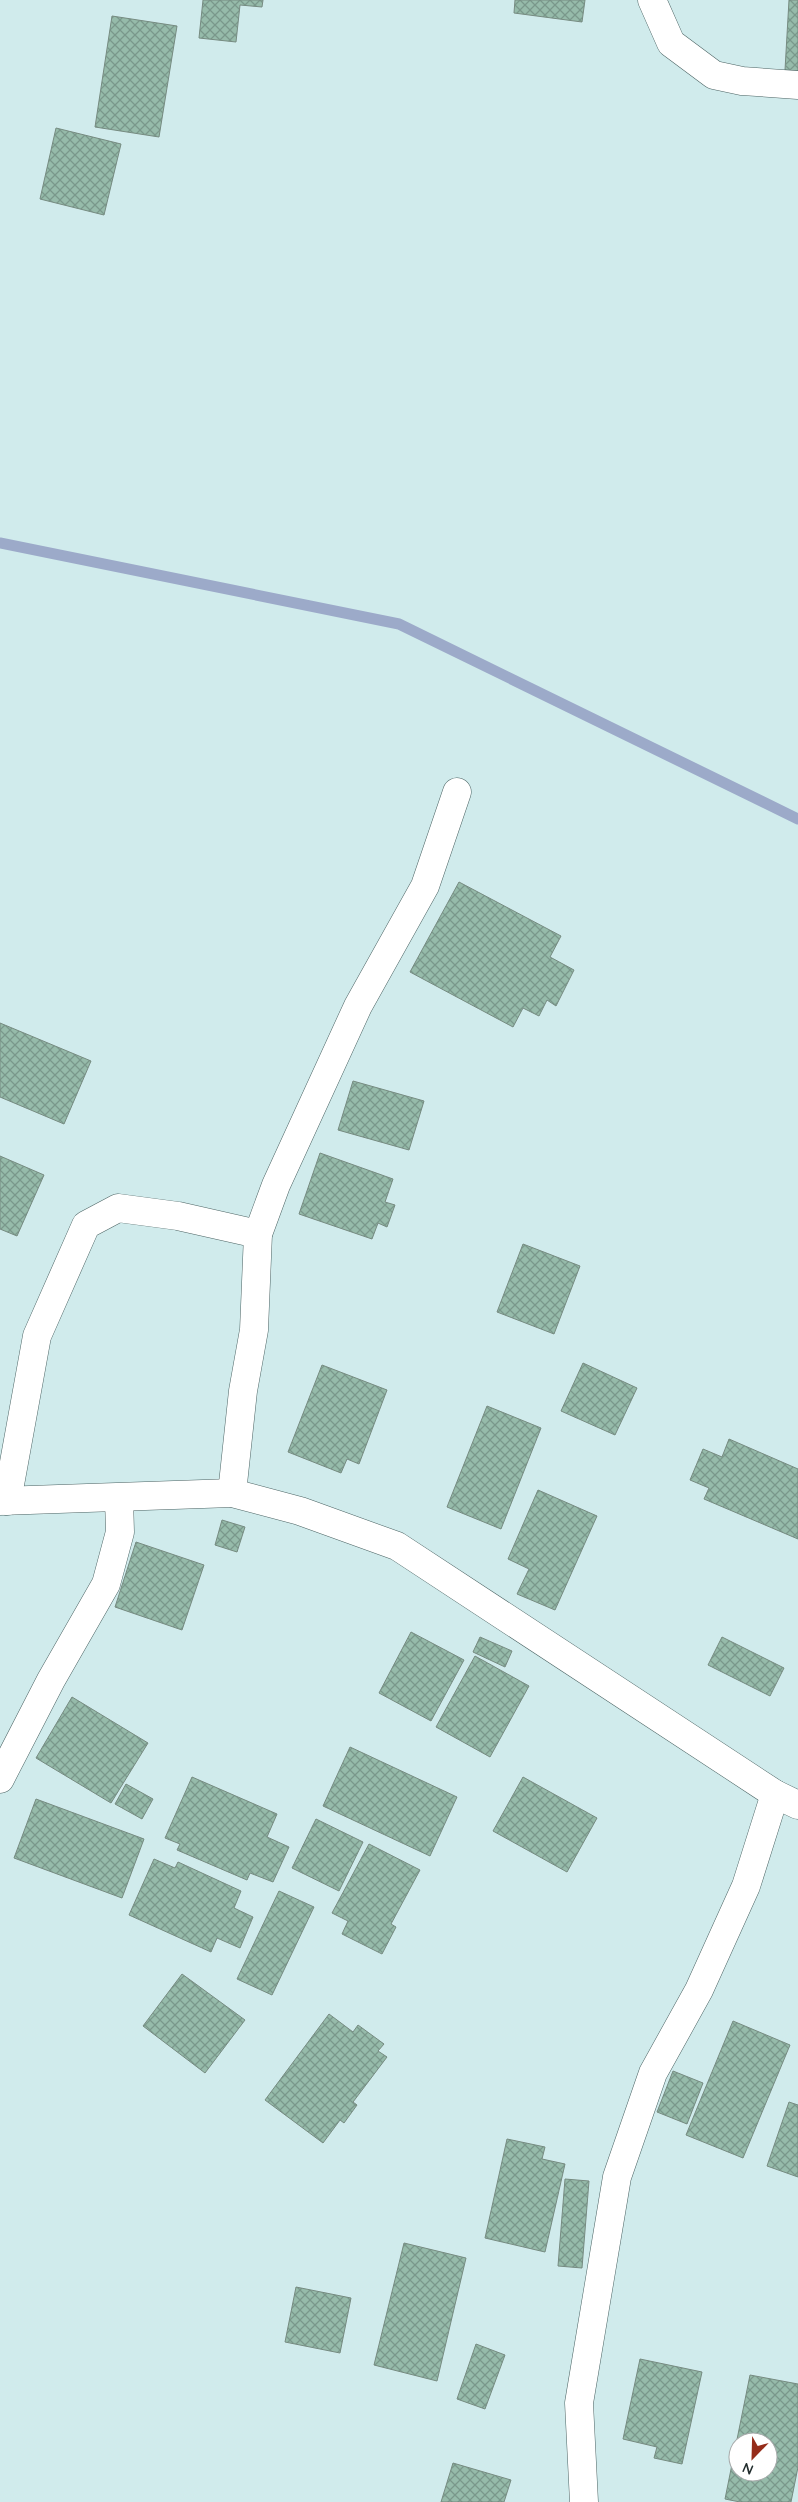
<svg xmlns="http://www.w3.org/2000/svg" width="798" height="2502" viewBox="0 0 798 2502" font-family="Quicksand,sans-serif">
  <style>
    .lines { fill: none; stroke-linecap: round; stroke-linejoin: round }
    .stream { stroke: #9caac9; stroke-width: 11 }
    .building { fill: url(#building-cross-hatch); stroke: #768b81; fill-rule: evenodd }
    .minor-casing { stroke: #4c6464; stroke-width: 29 }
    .minor { stroke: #fff; stroke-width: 28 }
  </style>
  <defs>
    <pattern id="building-cross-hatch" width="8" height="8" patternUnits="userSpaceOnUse" patternTransform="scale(1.25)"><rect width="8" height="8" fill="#96bbaa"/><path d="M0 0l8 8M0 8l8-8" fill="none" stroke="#7a988b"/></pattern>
  </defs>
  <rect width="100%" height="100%" fill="#d0ebec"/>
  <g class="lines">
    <polyline class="stream" points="0,543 399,624 798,819"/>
  </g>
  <g class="building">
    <polygon points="203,0 263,0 262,7 240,5 236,42 199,38"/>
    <polygon points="515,0 585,0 582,22 514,13"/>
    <polygon points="789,0 798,0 798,71 785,70"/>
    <polygon points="112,16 177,26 159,137 95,127"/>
    <polygon points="56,128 121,144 104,215 40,199"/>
    <polygon points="459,882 561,936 550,957 574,970 556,1006 547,1000 539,1016 523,1008 513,1027 410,972"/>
    <polygon points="0,1023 91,1061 64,1124 0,1097"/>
    <polygon points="353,1081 424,1101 409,1150 338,1130"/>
    <polygon points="320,1153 393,1179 385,1202 395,1205 387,1227 378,1223 372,1239 299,1214"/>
    <polygon points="0,1156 44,1175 17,1236 0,1229"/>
    <polygon points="523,1244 580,1266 554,1334 497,1312"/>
    <polygon points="583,1363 637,1388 615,1435 561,1411"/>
    <polygon points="322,1365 387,1390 359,1464 347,1459 341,1473 288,1452"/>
    <polygon points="487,1406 541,1428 501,1529 447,1507"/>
    <polygon points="729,1439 798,1469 798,1539 704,1499 709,1488 690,1480 703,1449 722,1457"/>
    <polygon points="538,1490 597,1516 555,1610 517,1594 529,1569 508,1559"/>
    <polygon points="222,1520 245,1527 237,1552 215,1545"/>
    <polygon points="136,1542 204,1565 182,1630 115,1607"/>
    <polygon points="411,1632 464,1660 431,1721 379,1693"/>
    <polygon points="480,1637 512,1651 505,1667 473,1652"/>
    <polygon points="722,1637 784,1668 770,1696 708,1665"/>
    <polygon points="475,1656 529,1686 490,1757 436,1727"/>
    <polygon points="72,1697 148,1743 111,1803 36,1758"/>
    <polygon points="350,1747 457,1797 430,1856 323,1806"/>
    <polygon points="192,1777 277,1814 267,1837 289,1847 273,1882 250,1873 247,1880 177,1850 180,1844 165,1838"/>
    <polygon points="523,1777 597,1818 567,1872 493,1831"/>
    <polygon points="126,1784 153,1799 142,1819 115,1804"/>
    <polygon points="36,1799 144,1839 122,1898 14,1858"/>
    <polygon points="316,1819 363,1842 339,1891 292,1868"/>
    <polygon points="369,1844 420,1870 391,1924 396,1927 382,1954 342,1934 348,1921 332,1913"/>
    <polygon points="154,1859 175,1868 178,1862 241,1891 234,1908 253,1917 240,1948 217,1938 211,1952 129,1915"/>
    <polygon points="279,1891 314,1907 272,1995 237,1979"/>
    <polygon points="182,1974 245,2020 205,2073 143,2026"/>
    <polygon points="329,2014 353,2032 358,2025 384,2044 378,2051 387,2057 353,2102 357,2105 344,2123 340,2120 323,2143 265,2100"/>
    <polygon points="733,2021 790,2045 743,2158 686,2135"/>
    <polygon points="673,2071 703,2083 687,2124 657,2112"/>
    <polygon points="789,2102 798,2105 798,2177 767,2166"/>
    <polygon points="507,2139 545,2147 542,2159 565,2164 545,2252 485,2238"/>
    <polygon points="565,2179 589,2181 582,2268 558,2266"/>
    <polygon points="404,2243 466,2258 437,2381 374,2365"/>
    <polygon points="296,2287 351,2298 340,2353 285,2342"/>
    <polygon points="476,2344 505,2355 485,2409 457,2399"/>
    <polygon points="640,2359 702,2372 682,2464 654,2458 657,2447 623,2439"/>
    <path d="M750,2375l48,9v83l-7,35h-51l-15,-3zM738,2442h30v30h-30z"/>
    <polygon points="453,2463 511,2480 504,2502 441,2502"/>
  </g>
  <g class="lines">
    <g class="minor-casing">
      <g id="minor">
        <polyline points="652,0 671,43 714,75 742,81 798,85"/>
        <polyline points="232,1493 243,1391 254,1330 258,1234 276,1185 358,1006 425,886 457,792"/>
        <polyline points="0,1501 232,1493 300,1511 397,1546 775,1794 798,1805"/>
        <polyline points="7,1501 37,1336 86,1225 118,1208 178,1216 258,1234"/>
        <polyline points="0,1779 51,1680 106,1584 120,1532 119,1498"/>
        <polyline points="584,2502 579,2403 617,2177 653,2073 699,1990 746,1886 775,1794"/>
      </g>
    </g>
    <use href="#minor" class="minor"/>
  </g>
  <g transform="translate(753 2457) rotate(203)"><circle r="24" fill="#ffffff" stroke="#a7abab"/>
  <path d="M0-4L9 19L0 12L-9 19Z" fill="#952c1a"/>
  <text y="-8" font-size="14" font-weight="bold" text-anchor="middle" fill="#222d2d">N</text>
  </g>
</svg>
